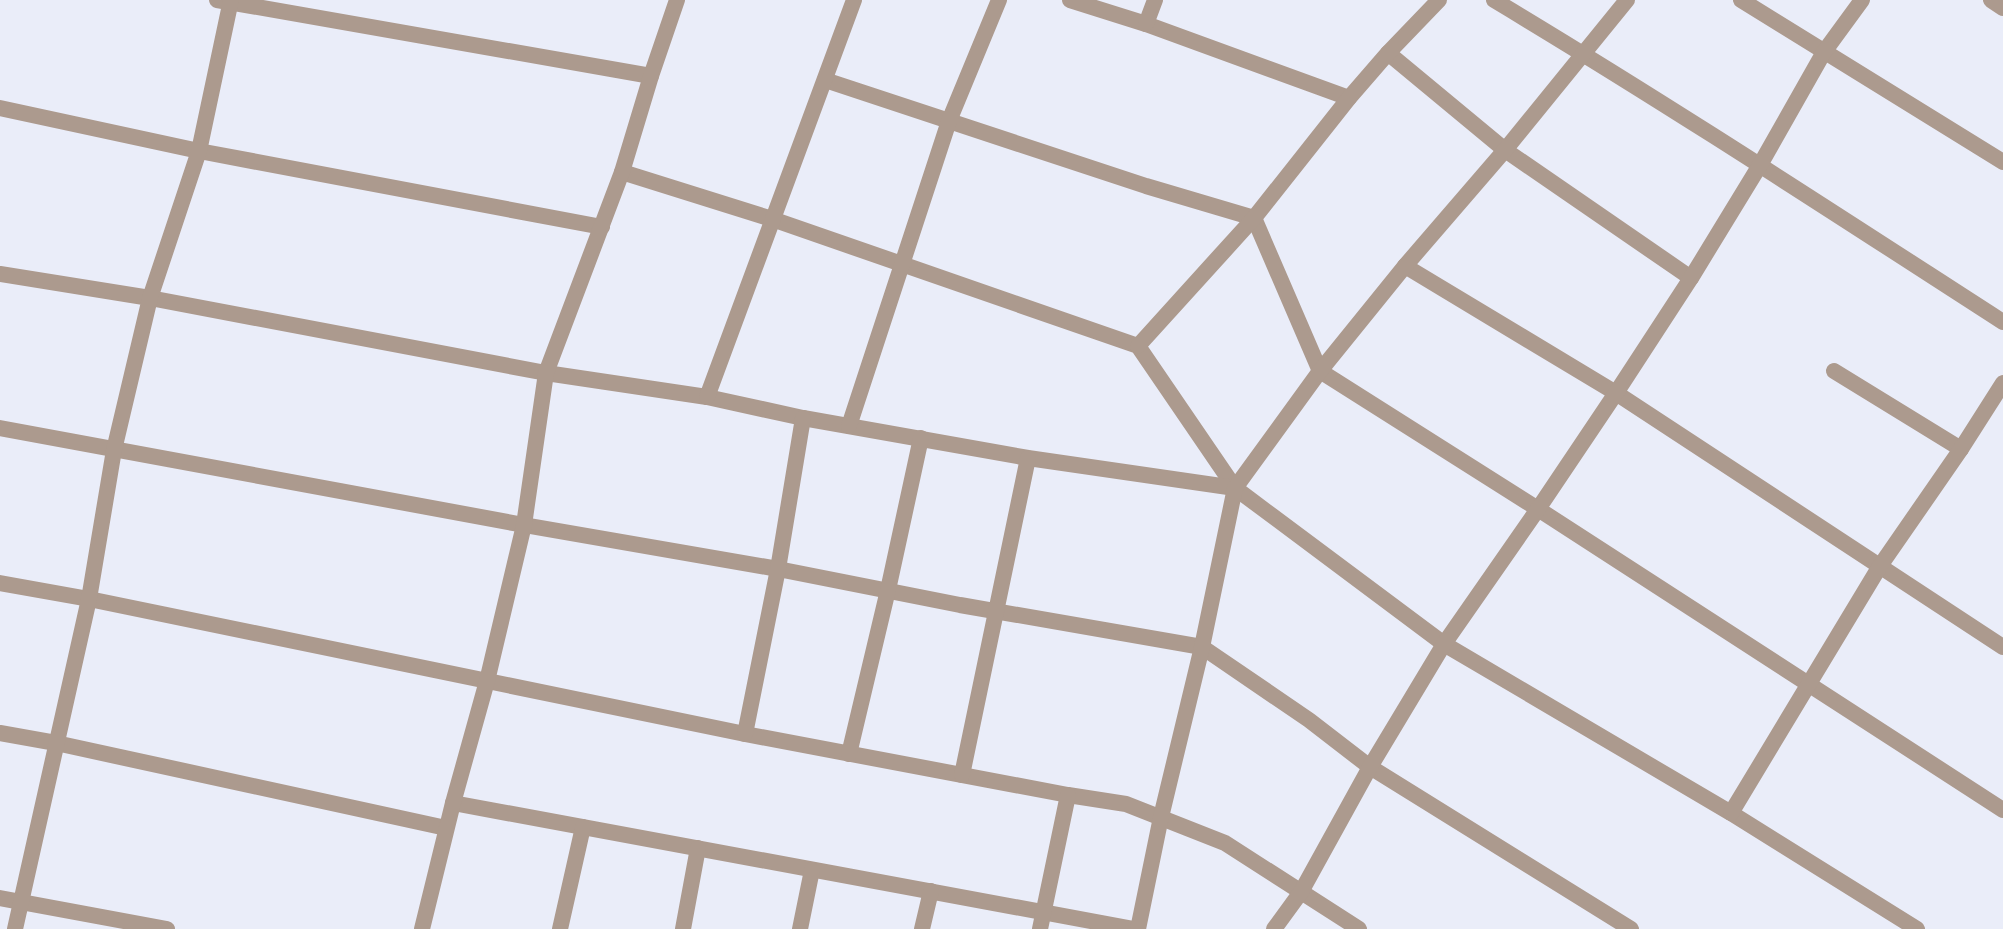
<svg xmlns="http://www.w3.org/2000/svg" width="2003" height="929" viewBox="0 0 2003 929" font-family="Spectral,serif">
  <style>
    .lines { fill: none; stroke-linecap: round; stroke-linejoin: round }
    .minor { stroke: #ac9a8e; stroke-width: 16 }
  </style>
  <rect width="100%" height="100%" fill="#eaedf9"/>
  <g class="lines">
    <g class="minor">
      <polyline points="217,0 651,76"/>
      <polyline points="1070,0 1146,24 1349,98"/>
      <path d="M1494,0c172,103 340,213 509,322"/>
      <polyline points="1741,0 2003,162"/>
      <polyline points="1991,0 2003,8"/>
      <polyline points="1146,24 1155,0"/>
      <polyline points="1388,53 1505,150 1691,278"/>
      <polyline points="825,80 1146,186 1254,218 1320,371 1538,509 2003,810"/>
      <polyline points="0,108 199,151 602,227"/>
      <polyline points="622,172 772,219 1138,346 1235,488 1444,644 1731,813 1917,929"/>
      <polyline points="1405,266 1616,393 2003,647"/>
      <polyline points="0,274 150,298 546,373 707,397 803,418 1028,458 1235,488"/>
      <polyline points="1138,346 1254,218 1349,98 1388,53 1439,0"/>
      <polyline points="1834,371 1961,449"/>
      <polyline points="707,397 854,0"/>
      <polyline points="849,426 949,121 999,0"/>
      <polyline points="0,428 524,525 778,569 960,605 1202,647 1309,720 1370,767 1631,929"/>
      <polyline points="0,583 89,599 745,734 1068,795 1126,804 1225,843 1359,929"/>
      <polyline points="0,733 56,743 446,828"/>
      <polyline points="745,734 778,569 803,418"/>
      <polyline points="849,754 888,590 921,438"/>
      <polyline points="962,775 1028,458"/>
      <polyline points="453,803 1134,929"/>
      <polyline points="1731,813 1880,566 1961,449 2003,383"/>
      <polyline points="0,898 167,929"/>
      <polyline points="15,929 89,599 114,450 150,298 199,151 231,0"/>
      <polyline points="422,929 453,803 487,681 524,525 546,373 622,172 651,76 677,0"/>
      <polyline points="560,929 583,827"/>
      <polyline points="683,929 698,848"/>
      <polyline points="800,929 812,870"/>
      <polyline points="922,929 931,891"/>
      <polyline points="1040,929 1068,795"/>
      <polyline points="1138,929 1161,817 1202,647 1235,488 1320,371 1405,266 1505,150 1627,0"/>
      <polyline points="1274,929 1301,892 1370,767 1444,644 1538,509 1616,393 1691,278 1760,165 1824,52 1862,0"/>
    </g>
  </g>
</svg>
